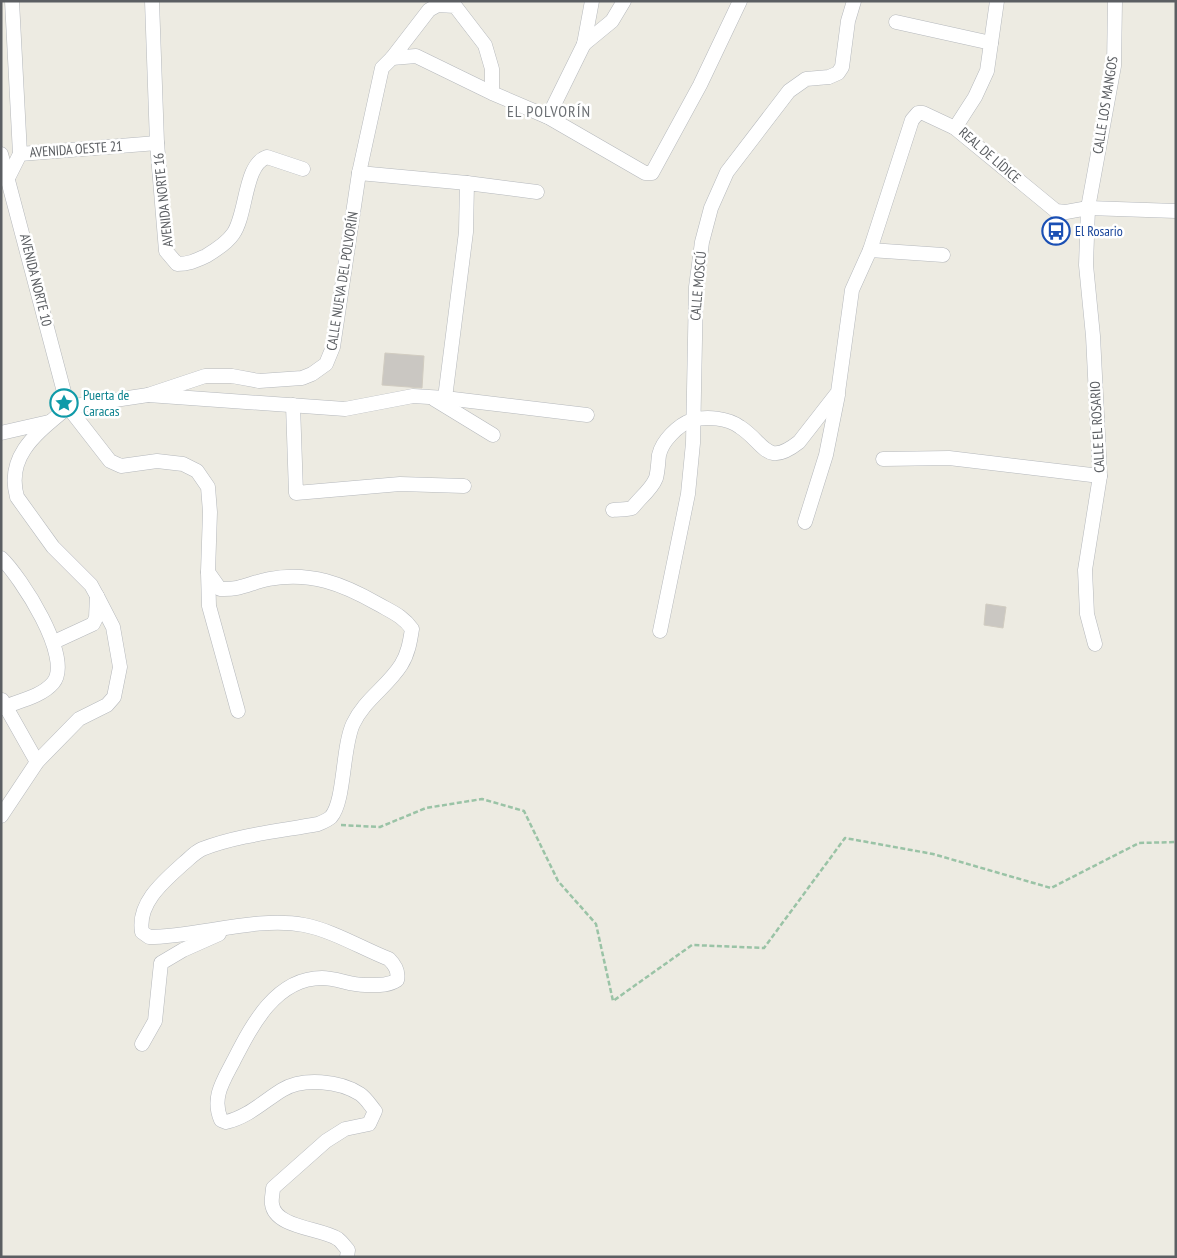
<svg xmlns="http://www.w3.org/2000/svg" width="1177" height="1258" viewBox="0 0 1177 1258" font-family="'PT Sans Narrow',sans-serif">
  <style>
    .building { fill: #cac7c2; stroke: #d1ccc1 }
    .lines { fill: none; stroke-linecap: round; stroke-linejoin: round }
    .minor-casing { stroke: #b5b8bc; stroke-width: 15 }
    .path { stroke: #9ac3a6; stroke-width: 2.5; stroke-dasharray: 5 2.5; stroke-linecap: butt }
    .minor { stroke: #fff; stroke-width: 14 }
    .labels { text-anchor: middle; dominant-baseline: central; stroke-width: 5; stroke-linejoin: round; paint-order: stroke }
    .street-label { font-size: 14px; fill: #5b5e62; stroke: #fff }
    .transit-label { font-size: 14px; fill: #164399; stroke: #fff; text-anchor: start }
    .culture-label { font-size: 14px; fill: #0d838f; stroke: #fff; text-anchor: start }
    .quarter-label { font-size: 16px; letter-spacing: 1px; fill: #6c7074; stroke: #fff }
  </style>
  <rect width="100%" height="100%" fill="#edebe2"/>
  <g class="building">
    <polygon points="385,353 424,356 422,388 382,385"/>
    <polygon points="986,604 1006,607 1003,628 984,625"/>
  </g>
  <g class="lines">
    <g class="minor-casing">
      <g id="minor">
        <polyline points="12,1 20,154"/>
        <path d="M152,1l5,142 9,108 11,13c12,0 18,-3 29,-8 10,-6 21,-13 27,-22 14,-19 11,-70 34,-77l36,12"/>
        <polyline points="997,1 987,71 975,97 955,128 1056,211 1066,212 1088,208 1176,211"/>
        <polyline points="896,22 991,43"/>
        <polyline points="584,44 612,21 624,1"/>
        <polyline points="492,93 492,69 485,45 455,6 438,5 429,10 392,58 416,56 492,93 548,117 645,173 652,173 700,85 740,1"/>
        <polyline points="548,117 584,44 592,1"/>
        <path d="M1,154l67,253 42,54 11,5 36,-5 26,3 14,7 11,16 2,25 -2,60 12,17c22,1 29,-6 49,-10 41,-8 74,5 109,25 14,8 25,12 34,25 -2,13 -4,25 -11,36 -14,22 -37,35 -48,59 -11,24 -8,77 -22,93 -3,3 -8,5 -13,7 -38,7 -80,11 -116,25 -7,3 -13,10 -18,14 -20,18 -47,40 -42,69l7,5c49,0 107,-21 155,-12 30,6 57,23 85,34 6,6 10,12 8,21 -9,6 -20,5 -30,5 -15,1 -30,-7 -45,-7 -46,0 -70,47 -88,82 -10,20 -23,37 -13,60l5,2c22,-5 38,-21 56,-32 21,-13 58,-9 78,4 6,4 10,11 15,17l-6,13 -24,5 -19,12 -53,47c0,5 -2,11 -1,16 3,24 49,24 66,35 4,3 7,8 10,11l-1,7"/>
        <polyline points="359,173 467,183"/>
        <polyline points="9,176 20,154 157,143"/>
        <polyline points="870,250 943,255"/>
        <polyline points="148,395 345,409 413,396 445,398 466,232 467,183 537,192"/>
        <polyline points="445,398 587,415"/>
        <polyline points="434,399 493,435"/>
        <polyline points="293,405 296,493 400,484 464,486"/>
        <polyline points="68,407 148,395 205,376 232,376 259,381 302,378 312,374 326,364 333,347 359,173 382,68 392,58"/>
        <polyline points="1,433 49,422"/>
        <polyline points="883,459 949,458 1100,476"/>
        <path d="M613,510c5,-1 14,0 19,-2 2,-2 5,-6 8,-9 5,-5 13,-13 16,-21 2,-7 2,-15 3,-23 3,-14 19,-30 33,-35 15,-4 36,-2 48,7 25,16 26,41 59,15l39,-50 14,-102 18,-40 42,-130 6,-7h5l32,15"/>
        <polyline points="805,522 826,455 838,395"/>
        <path d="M1,558c19,18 73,100 52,125 -12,14 -35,18 -52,25"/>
        <polyline points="208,572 209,606 238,711"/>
        <polyline points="660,631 688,494 693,443 696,287 702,242 711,208 727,172 789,91 806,79 829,77 838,73 842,67 848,21 854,1"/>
        <polyline points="54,642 93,624 96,618 97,596"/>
        <polyline points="1095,644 1087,614 1085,570 1100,476 1093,336 1086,265 1088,208 1114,66 1115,1"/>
        <polyline points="2,700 37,762"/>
        <path d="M1,816l36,-54 42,-43 28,-14 7,-8 6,-30 -7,-40 -16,-31 -6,-11 -38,-38 -36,-50c-12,-43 23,-66 51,-90"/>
        <polyline points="142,1044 155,1021 161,963 183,950 219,934"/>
      </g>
    </g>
    <polyline class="path" points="341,825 380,827 426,808 482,799 524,811 558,881 596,924 613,1001 692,945 764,948 845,838 933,854 1051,888 1139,843 1176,842"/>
    <use href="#minor" class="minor"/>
  </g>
  <defs>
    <g id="bus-ring" transform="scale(1.4375)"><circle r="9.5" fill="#fff" stroke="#1a4fb4" stroke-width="1.5"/><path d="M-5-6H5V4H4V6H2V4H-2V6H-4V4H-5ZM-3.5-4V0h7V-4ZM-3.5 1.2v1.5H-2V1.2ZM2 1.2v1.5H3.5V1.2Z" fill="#1a4fb4"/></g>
    <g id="sight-ring" transform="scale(1.4375)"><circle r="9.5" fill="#fff" stroke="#0f9aa8" stroke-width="1.5"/><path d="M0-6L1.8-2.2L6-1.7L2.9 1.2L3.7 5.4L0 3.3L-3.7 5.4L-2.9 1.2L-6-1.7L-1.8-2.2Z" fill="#0f9aa8"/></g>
  </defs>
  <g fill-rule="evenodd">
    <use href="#bus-ring" x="1056" y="231"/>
    <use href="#sight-ring" x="64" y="403"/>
  </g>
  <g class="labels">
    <g class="street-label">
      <text transform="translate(1105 105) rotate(-81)">CALLE LOS MANGOS</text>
      <text transform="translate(76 149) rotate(-4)">AVENIDA OESTE 21</text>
      <text transform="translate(990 155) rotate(41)">REAL DE LÍDICE</text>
      <text transform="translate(163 200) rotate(-96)">AVENIDA NORTE 16</text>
      <text transform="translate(36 280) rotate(76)">AVENIDA NORTE 10</text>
      <text transform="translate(342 281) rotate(-81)">CALLE NUEVA DEL POLVORÍN</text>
      <text transform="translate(698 286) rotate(-85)">CALLE MOSCÚ</text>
      <text transform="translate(1097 427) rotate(-93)">CALLE EL ROSARIO</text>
    </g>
    <g class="transit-label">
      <text x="1075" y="231">El Rosario</text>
    </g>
    <g class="culture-label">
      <text x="83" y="395">Puerta de<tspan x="83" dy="16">Caracas</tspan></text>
    </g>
    <g class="quarter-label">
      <text x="549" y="111">EL POLVORÍN</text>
    </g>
  </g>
  <rect width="1177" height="1258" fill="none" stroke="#5b5e62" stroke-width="5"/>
</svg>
